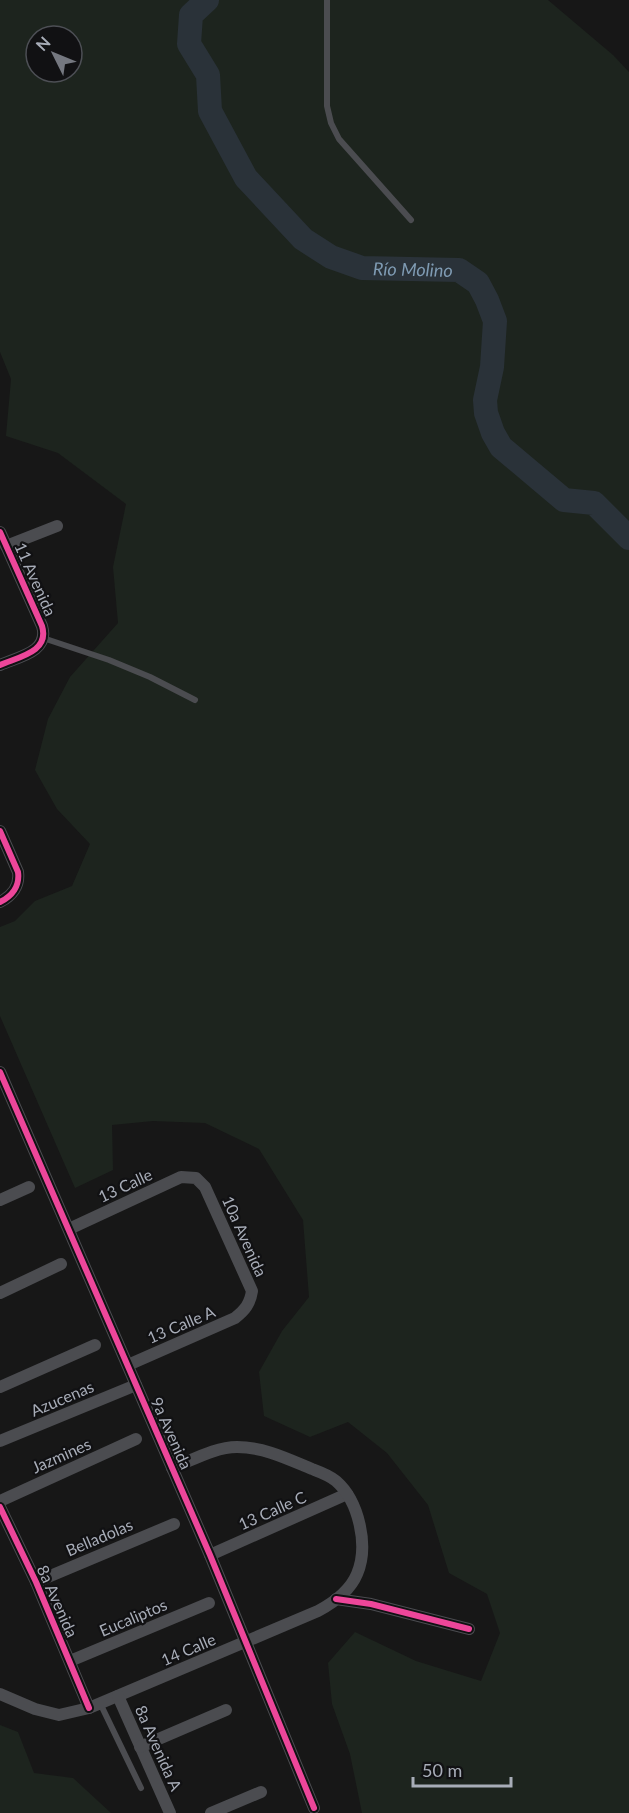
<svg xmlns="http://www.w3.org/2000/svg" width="629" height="1813" viewBox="0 0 629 1813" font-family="Lato,sans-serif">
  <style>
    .green { fill: #1d241e; fill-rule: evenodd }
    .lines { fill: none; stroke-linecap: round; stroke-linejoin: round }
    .river { stroke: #2a3239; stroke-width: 24 }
    .lane { stroke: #4b4c50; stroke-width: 6 }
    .street { stroke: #4b4c50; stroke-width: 12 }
    .cycleway-casing { stroke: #111113; stroke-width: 10 }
    .cycleway { stroke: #ed469a; stroke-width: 6 }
    .labels { text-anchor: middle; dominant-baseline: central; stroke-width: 4.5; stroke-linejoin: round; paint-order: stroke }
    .street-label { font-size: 16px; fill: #a8adb8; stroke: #111113 }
    .water-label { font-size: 18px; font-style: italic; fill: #7f9bb3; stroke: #111113 }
  </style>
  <rect width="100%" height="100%" fill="#171717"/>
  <g class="green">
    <path d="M0,0h548l65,55 16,17v1741h-267l-12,-59 -18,-50 -4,-41 27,-31 61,29 65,20 19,-48 -13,-39 -38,-21 -21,-68 -41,-52 -39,-31 -38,15 -46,-21 -5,-44 23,-41 27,-34 -6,-77 -44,-71 -54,-26 -52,-2 -41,4 1,45 -38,18 -75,-172v-89l15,-6 20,-20 37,-15 18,-42 -33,-35 -22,-39 13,-51 22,-42 48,-54 -5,-56 13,-63 -68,-51 -52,-17 5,-57 -11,-27zM36,36h36v36h-36z"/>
    <polygon points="0,1725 18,1732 34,1773 73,1778 111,1813 0,1813"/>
  </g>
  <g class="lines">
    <path class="river" id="s1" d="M207,0l-16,15 -2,29 19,31 2,36 36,67 57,61 28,18 31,11 97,2 19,13 9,17 8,21 -3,46 -7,33 1,13 7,20 8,14 63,53 30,3 35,35"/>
    <g class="lane">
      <polyline points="327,0 327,106 331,123 339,139 411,220"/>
      <polyline points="43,638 109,660 150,677 195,700"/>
      <polyline points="100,1703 141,1788"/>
    </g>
    <g class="street">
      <path d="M0,532l42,94c8,26 -24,31 -42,39"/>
      <polyline points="6,546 57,526"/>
      <path d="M0,831l18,41c2,14 -6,24 -18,30"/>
      <polyline points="0,1072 210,1555 314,1808"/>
      <polyline points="0,1200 29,1187"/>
      <path d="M69,1229l112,-52 15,1 9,9 47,104c-2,13 -7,19 -17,27l-107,47"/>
      <polyline points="0,1293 61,1264"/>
      <polyline points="0,1387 95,1345"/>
      <polyline points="0,1441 136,1385"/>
      <polyline points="0,1501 136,1439"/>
      <polyline points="0,1507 36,1582 89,1708"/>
      <polyline points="210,1555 347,1494"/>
      <polyline points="36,1582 174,1524"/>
      <polyline points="336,1599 371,1604 469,1629"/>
      <polyline points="70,1661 209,1603"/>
      <path d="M0,1694l35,15 24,6 30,-7 229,-97c15,-8 32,-20 39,-37 12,-28 2,-73 -21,-93 -7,-6 -16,-9 -24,-12 -24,-10 -48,-22 -75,-22 -22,0 -44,13 -65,21"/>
      <polyline points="118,1696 170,1813"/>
      <polyline points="140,1747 226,1710"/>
      <polyline points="211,1813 261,1792"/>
    </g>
    <g class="cycleway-casing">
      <g id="cycleway">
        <path d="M0,532l42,94c8,26 -24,31 -42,39"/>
        <path d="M0,831l18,41c2,14 -6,24 -18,30"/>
        <polyline points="0,1072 210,1555 314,1808"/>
        <polyline points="0,1507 36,1582 89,1708"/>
        <polyline points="336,1599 371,1604 469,1629"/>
      </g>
    </g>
    <use href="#cycleway" class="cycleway"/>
  </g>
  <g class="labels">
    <g class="street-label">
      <text transform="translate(36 579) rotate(66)">11 Avenida</text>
      <text transform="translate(125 1185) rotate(-25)">13 Calle</text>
      <text transform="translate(245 1236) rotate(66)">10a Avenida</text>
      <text transform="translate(181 1324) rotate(-23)">13 Calle A</text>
      <text transform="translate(62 1398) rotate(-23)">Azucenas</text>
      <text transform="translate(172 1433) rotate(66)">9a Avenida</text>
      <text transform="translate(61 1455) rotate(-24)">Jazmines</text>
      <text transform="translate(272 1510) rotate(-24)">13 Calle C</text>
      <text transform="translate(99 1537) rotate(-23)">Belladolas</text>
      <text transform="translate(58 1601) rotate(66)">8a Avenida</text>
      <text transform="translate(133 1617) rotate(-23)">Eucaliptos</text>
      <text transform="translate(188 1649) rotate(-23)">14 Calle</text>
      <text transform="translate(159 1748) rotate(66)">8a Avenida A</text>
    </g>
    <g class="water-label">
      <text stroke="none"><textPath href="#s1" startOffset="400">Río Molino</textPath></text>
    </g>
  </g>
  <g transform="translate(54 54) rotate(313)"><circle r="28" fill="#111113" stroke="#4d4f55" stroke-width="1.5"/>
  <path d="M0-4.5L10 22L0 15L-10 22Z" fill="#757880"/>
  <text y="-9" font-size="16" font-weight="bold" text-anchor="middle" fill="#a8adb8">N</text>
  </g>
  <path d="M413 1777v9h98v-9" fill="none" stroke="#a8adb8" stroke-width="3"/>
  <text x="422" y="1777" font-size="18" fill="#a8adb8" stroke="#111113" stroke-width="4.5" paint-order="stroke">50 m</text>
</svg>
